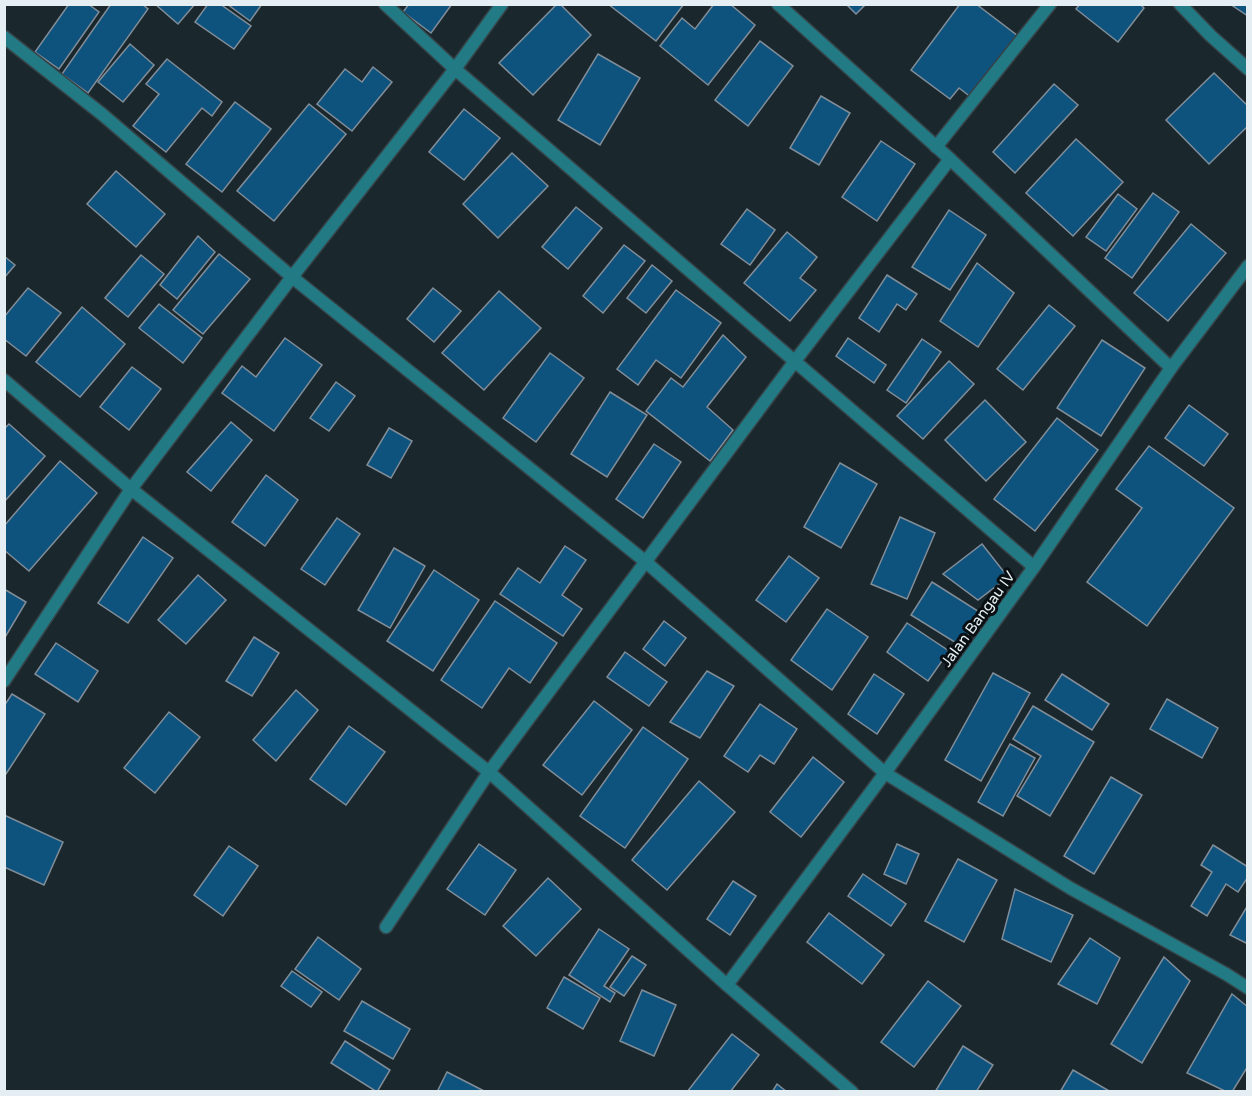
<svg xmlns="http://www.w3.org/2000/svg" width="1252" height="1096" viewBox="0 0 1252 1096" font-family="'Varela Round',sans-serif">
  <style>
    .building { fill: #0e527e; stroke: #818d98; stroke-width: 1.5 }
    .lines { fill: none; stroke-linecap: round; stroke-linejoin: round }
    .minor-casing { stroke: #364449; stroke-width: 15 }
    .minor { stroke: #227a85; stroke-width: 12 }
    .labels { text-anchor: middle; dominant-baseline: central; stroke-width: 6; stroke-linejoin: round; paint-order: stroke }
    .street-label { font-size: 15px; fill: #e5eef2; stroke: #090f12 }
  </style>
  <rect width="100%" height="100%" fill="#1a282d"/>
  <g class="building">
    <polygon points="69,4 88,4 99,12 59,69 35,52"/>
    <polygon points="111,4 142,4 148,9 88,93 62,74"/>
    <polygon points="155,4 195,4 178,24"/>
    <polygon points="208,4 220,4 251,26 234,49 195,22"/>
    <polygon points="227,4 262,4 250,21"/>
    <polygon points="409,4 452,4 431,33 403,12"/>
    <polygon points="557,4 560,4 591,35 533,95 499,63"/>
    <polygon points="608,4 684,4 656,41"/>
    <polygon points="714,4 730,4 755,25 708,85 660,46 682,18 695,29"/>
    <polygon points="846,4 866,4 856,14"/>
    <polygon points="960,4 976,4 1018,36 972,98 959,88 950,99 911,70"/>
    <polygon points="1080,4 1140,4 1144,8 1118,42 1076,9"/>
    <polygon points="1230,4 1248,4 1248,16"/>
    <polygon points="760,41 793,66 748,126 715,100"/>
    <polygon points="130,44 154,65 123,102 98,82"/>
    <polygon points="598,54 640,78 600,145 558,120"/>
    <polygon points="167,59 222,102 212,116 202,108 166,152 133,126 159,94 146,84"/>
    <polygon points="373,67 392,82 352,131 317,104 345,69 362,82"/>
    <polygon points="1214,73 1248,106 1248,126 1209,164 1166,120"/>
    <polygon points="1054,84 1078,105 1015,173 993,152"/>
    <polygon points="821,96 850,113 819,165 790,148"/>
    <polygon points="235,102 271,129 222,192 186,164"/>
    <polygon points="309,104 346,134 274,221 237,191"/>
    <polygon points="464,109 500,138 464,180 429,152"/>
    <polygon points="1076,139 1123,182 1073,236 1026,193"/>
    <polygon points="881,141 915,164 877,221 842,197"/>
    <polygon points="512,153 548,186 498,238 463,204"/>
    <polygon points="116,171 165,214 136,247 87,204"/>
    <polygon points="1153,193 1179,212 1132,278 1105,258"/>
    <polygon points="1118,194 1137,209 1106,251 1086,237"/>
    <polygon points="576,207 602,228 568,269 542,247"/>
    <polygon points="747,209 775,230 750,265 721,244"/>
    <polygon points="949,210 986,235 950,290 912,267"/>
    <polygon points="1191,224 1226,253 1168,321 1134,293"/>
    <polygon points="787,232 817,257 800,278 816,290 790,321 744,283"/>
    <polygon points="198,236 215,252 177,299 160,285"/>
    <polygon points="624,245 645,261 603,313 583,296"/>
    <polygon points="219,254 250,279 203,334 173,310"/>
    <polygon points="141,255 164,274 128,317 105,298"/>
    <polygon points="4,256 15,265 4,278"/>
    <polygon points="977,263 1014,293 978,347 940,321"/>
    <polygon points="652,265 672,281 646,313 627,298"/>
    <polygon points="887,275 917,294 906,310 897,304 879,332 859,318"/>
    <polygon points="28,288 61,313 26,356 4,339 4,317"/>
    <polygon points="433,288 461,311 434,342 407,319"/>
    <polygon points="676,290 721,323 681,378 656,360 638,385 617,369"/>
    <polygon points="499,291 541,328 484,390 442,353"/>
    <polygon points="159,304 202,338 183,363 139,328"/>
    <polygon points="1049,305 1075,326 1023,390 997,369"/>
    <polygon points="82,307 125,344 80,397 36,362"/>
    <polygon points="723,335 746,357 707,407 733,430 710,461 646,411 671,378 683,387"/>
    <polygon points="285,338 322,365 274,431 222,393 242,366 256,377"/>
    <polygon points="848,338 886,365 874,383 836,356"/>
    <polygon points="922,339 941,352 906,403 887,390"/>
    <polygon points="1102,340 1145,368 1101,436 1057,408"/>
    <polygon points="550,353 584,378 536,442 503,418"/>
    <polygon points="949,361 974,384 923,439 897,416"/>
    <polygon points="132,367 161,389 129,430 100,407"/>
    <polygon points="336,382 355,396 329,431 310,418"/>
    <polygon points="610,392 647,415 607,477 571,454"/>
    <polygon points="985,400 1026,442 986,481 945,440"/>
    <polygon points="1189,405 1228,434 1204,466 1165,438"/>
    <polygon points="1057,418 1098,450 1035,531 994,499"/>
    <polygon points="231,422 252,440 211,491 187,472"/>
    <polygon points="9,424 45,456 4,502 4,429"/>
    <polygon points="389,428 412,441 391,478 367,465"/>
    <polygon points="654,444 681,462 643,518 616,499"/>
    <polygon points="1149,446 1234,508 1147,626 1087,582 1142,508 1116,489"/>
    <polygon points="60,461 97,493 29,571 4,550 4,526"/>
    <polygon points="840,463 877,484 841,548 804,527"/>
    <polygon points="266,475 298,500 265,546 232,522"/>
    <polygon points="900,517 935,533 907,599 871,584"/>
    <polygon points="337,518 360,534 325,585 301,569"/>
    <polygon points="143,537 173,558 128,623 98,603"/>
    <polygon points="982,544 1008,577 978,600 943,574"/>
    <polygon points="565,546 586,560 562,595 582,609 563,636 500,594 518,568 540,583"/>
    <polygon points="394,548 425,566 390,628 358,610"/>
    <polygon points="789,556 819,578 786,622 756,600"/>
    <polygon points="434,570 479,600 433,671 387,641"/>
    <polygon points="198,575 226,600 186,644 158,620"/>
    <polygon points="932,582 981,613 961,646 911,615"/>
    <polygon points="4,589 26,602 4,639"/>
    <polygon points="495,601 557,643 530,683 509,668 482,708 441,680"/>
    <polygon points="827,609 868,637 832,690 791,660"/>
    <polygon points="664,621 686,638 665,666 643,649"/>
    <polygon points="907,623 949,651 928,681 887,652"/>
    <polygon points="254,637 279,653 252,696 226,681"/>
    <polygon points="56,643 98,671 78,702 35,674"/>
    <polygon points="625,652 667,682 649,706 607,677"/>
    <polygon points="707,671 734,686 700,738 670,722"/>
    <polygon points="993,673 1030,693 981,781 945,760"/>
    <polygon points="874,674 904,694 877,734 848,714"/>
    <polygon points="1062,674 1109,704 1092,730 1045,700"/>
    <polygon points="296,690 318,710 276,761 253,740"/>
    <polygon points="12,694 45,714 4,777 4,706"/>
    <polygon points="1167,699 1218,728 1202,758 1150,729"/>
    <polygon points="594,701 632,730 582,795 543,765"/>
    <polygon points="760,704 797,729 774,764 760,755 748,772 724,756"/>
    <polygon points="1033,706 1094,742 1050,816 1017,796 1041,756 1013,739"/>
    <polygon points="169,712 200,737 155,793 124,768"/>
    <polygon points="349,726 385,752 346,805 310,779"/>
    <polygon points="643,727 688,759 625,848 580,816"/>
    <polygon points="1010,744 1035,758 1003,816 978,802"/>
    <polygon points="813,757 844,782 801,837 770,812"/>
    <polygon points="1111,777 1142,795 1094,874 1064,856"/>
    <polygon points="699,781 735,812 667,890 632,860"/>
    <polygon points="4,815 63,842 44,885 4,867"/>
    <polygon points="479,844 516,870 485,915 447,889"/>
    <polygon points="897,844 919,854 906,884 884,874"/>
    <polygon points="1213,845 1248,867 1248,877 1238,892 1226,884 1207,916 1191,906 1212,872 1201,865"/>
    <polygon points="229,846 258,866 223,916 194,895"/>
    <polygon points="958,859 997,880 964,942 925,921"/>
    <polygon points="863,874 906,904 891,926 848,896"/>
    <polygon points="548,878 581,909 536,956 503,926"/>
    <polygon points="733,881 756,896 730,935 707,919"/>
    <polygon points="1015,889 1073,915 1051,962 1002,939"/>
    <polygon points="1248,905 1248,944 1230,935"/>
    <polygon points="829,913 884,955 862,984 807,942"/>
    <polygon points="599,929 629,949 604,986 615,993 610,1002 569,975"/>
    <polygon points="318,937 361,969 339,1000 295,969"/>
    <polygon points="1090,938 1120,958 1097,1004 1058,984"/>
    <polygon points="632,956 646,965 624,996 610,987"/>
    <polygon points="1164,957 1190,981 1142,1063 1111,1044"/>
    <polygon points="292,971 322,992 311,1007 281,986"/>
    <polygon points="564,977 600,998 583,1029 547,1008"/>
    <polygon points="928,981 961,1006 914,1067 881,1042"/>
    <polygon points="642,990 676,1005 654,1056 620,1041"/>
    <polygon points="1232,994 1248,1007 1248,1066 1232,1092 1227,1092 1187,1073"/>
    <polygon points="362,1001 410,1029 393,1059 344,1031"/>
    <polygon points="732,1034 759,1055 730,1092 687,1092"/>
    <polygon points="345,1041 390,1070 377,1092 331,1063"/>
    <polygon points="963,1046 993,1065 976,1092 935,1092"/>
    <polygon points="1073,1070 1111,1092 1060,1092"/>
    <polygon points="447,1072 486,1092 437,1092"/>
    <polygon points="777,1084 787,1092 772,1092"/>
  </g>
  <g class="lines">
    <g class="minor-casing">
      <g id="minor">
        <polyline points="385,4 455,69 1034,567"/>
        <polyline points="778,4 950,159 1171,368"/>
        <polyline points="1180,4 1211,36 1248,69"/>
        <polyline points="4,37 103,115 292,277 646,562 885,773 1070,888 1226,974 1248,988"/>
        <polyline points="936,147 1050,4"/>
        <polyline points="4,380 131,489 489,772 727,985 852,1092"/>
        <polyline points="4,681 131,489 292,277 455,69 502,4"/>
        <polyline points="386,927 489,772 795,361 950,159"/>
        <polyline points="727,985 885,773 1034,567 1171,368 1248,266"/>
      </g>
    </g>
    <use href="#minor" class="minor"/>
  </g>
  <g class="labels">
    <g class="street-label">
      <text transform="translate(978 619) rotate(-54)">Jalan Bangau IV</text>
    </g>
  </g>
  <rect width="1252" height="1096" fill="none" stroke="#e5eef2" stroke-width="12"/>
</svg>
